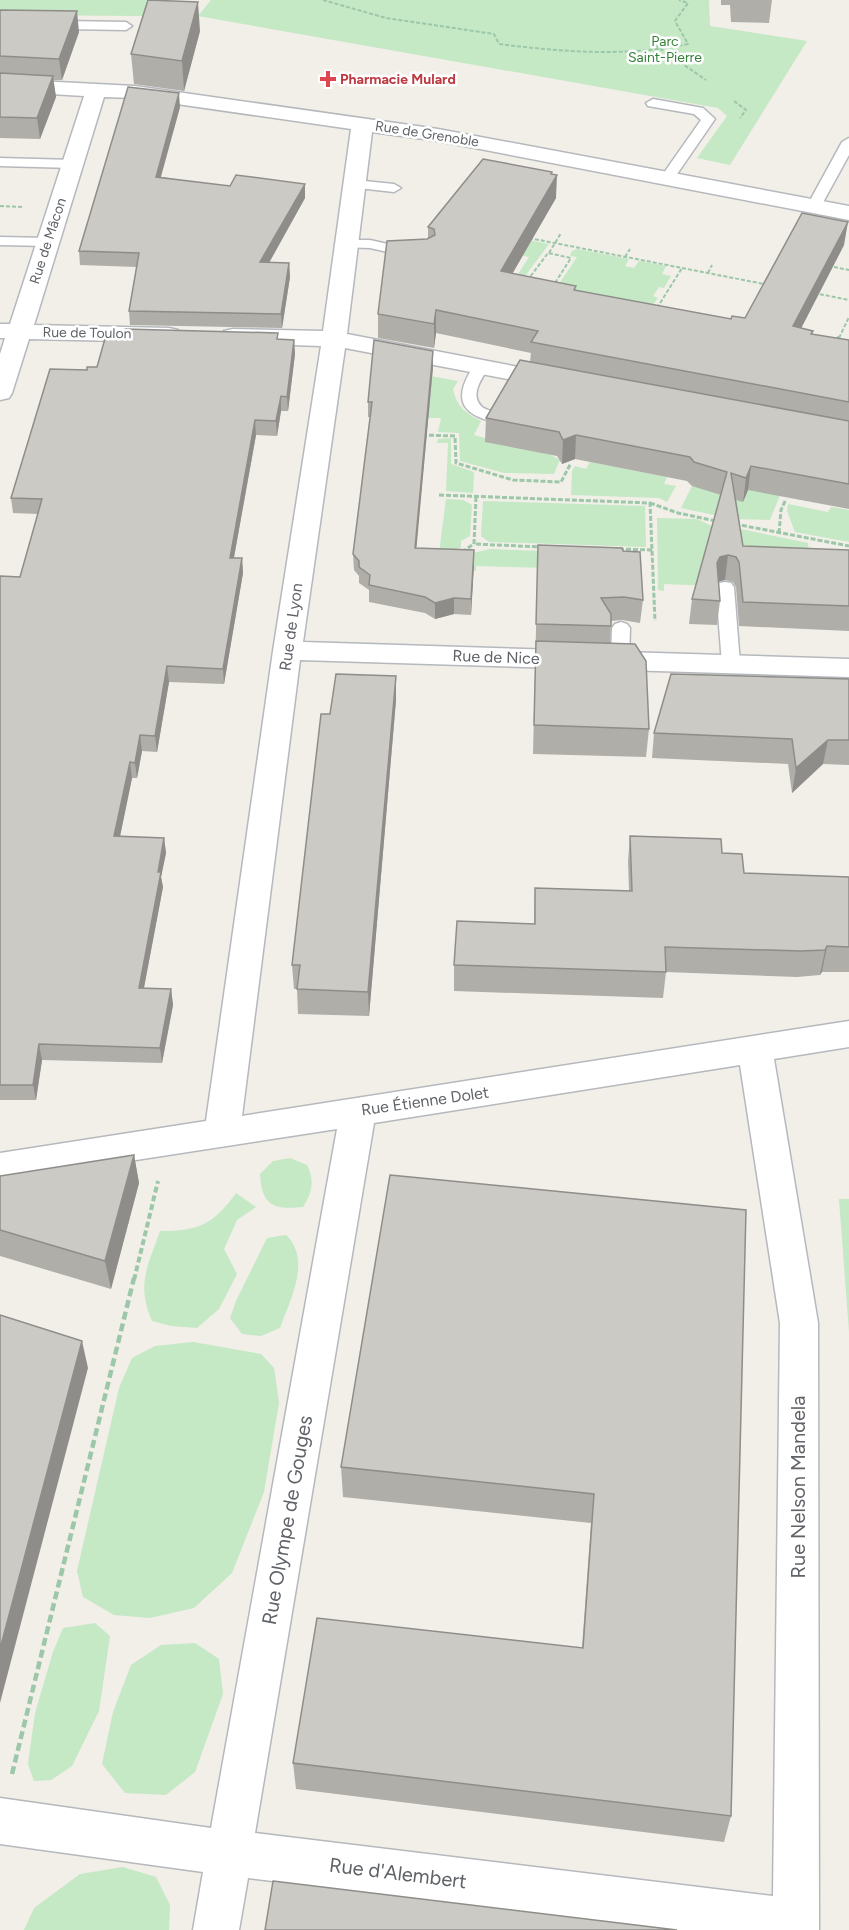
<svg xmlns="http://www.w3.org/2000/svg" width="849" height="1930" viewBox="0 0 849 1930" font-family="Figtree,sans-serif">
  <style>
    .green { fill: #c5e8c5 }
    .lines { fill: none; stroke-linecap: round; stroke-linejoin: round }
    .service-casing { stroke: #b5b8bc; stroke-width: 3 }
    .minor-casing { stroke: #b5b8bc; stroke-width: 3 }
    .path-far3 { stroke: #9cc7a9; stroke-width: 2; stroke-dasharray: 4 2; stroke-linecap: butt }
    .path-far2 { stroke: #9cc7a9; stroke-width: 3; stroke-dasharray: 5 2; stroke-linecap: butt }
    .path-far1 { stroke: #9cc7a9; stroke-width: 4; stroke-dasharray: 6 3; stroke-linecap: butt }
    .path { stroke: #9cc7a9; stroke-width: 4.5; stroke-dasharray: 8 4; stroke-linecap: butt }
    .service { fill: #fff; fill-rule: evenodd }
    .minor { fill: #fff; fill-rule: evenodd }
    .wall { fill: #afaea9 }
    .shaded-wall { fill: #8f8d8a }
    .building { fill: #cccac5; stroke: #8f8d8a; stroke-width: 1.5 }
    .health-dot { fill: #e0444e; stroke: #fff; stroke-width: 2 }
    .labels { text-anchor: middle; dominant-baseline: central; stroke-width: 5; stroke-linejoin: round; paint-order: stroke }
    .far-park-label { font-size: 14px; fill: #348238; stroke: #fff }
    .far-health-label { font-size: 14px; font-weight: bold; fill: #be3a42; stroke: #fff; text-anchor: start }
    .far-street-label { font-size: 14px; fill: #5f6368; stroke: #fff }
    .street-label { font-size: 16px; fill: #5f6368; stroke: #fff }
    .near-street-label { font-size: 20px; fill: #5f6368; stroke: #fff }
  </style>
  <rect width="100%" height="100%" fill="#f1efe8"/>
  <g class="green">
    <polygon points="0,0 152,0 146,16 0,15"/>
    <polygon points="211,0 709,0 710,26 807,41 730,165 697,158 727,116 718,108 198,16"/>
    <polygon points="447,224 549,244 522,280 515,279 529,257 435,239"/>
    <polygon points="577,249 629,259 625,266 634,268 639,261 666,266 662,274 671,276 664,288 659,287 653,296 658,298 652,306 557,287 577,257 570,256 572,251"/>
    <path d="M430,376l28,5 -5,8c4,19 13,24 28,32l-7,14 77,20 9,5 -6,14 -50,-1 -44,-12 -1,-28 -21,-1 3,-14h-13z"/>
    <polygon points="451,438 451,464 474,472 473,493 446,491 448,443 437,443 438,439"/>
    <polygon points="590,462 667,477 664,484 676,486 667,502 659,498 571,495 572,471 575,466 586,469"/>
    <polygon points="692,486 748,488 780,495 770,520 733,519 681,508"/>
    <polygon points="446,499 463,500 472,505 470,536 461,541 461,547 450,554 439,553"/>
    <polygon points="483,501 645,506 646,547 489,542 481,536"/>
    <polygon points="788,504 828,512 831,507 849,510 849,542 795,532 787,511"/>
    <polygon points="657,518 697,519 725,532 731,527 808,543 811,573 736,543 712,586 664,584 664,591 658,590"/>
    <polygon points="490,549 543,551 549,568 476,566 476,571 461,570 469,554"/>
    <path d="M290,1158l17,7c8,15 5,28 -4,42 -30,3 -41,-1 -43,-33l13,-13z"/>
    <path d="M236,1193l20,14 -19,13 -13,29 13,25 -18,35 -22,19 -26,-2 -19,-5c-16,-37 -4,-55 8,-90 39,0 54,-7 76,-38z"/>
    <polygon points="839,1199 849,1199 849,1332"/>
    <path d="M286,1235c26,25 4,65 -6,93l-19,8 -19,-2 -12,-16 6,-17 31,-63z"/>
    <polygon points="193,1342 261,1354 274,1368 279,1403 264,1492 232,1573 194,1608 150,1618 114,1615 83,1597 77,1571 119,1388 132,1358 155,1346"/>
    <polygon points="95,1623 110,1636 99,1711 72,1766 51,1780 34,1781 28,1764 35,1713 53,1652 63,1628"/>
    <polygon points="195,1643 219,1659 223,1694 195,1772 166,1795 125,1793 102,1764 113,1712 131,1665 161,1645"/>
    <polygon points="123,1867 156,1877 170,1905 169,1930 24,1930 34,1908 80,1874"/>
  </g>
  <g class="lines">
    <g class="service-casing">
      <g id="service">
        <polygon points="0,20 126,22 132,26 126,30 0,28"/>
        <polygon points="653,99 703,108 715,119 673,180 668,181 661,177 701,120 694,114 648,106 646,103"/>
        <polygon points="849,138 849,155 821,206 819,209 809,209 807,206 842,142"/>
        <polygon points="0,158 73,160 80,164 73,168 0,166"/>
        <polygon points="354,180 394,184 401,188 394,192 349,187 347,184 349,181"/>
        <polygon points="0,237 48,238 55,242 48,246 0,245"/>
        <polygon points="346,240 370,240 419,251 421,254 414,258 370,248 341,247 339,244 341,241"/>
        <path d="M481,362l8,5c-7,11 -20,28 -7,40 5,4 12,3 17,9l-8,5c-37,-9 -34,-30 -16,-57z"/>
        <polygon points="725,582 731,583 734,587 740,664 737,668 725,668 722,664 716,587 719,583"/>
        <polygon points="621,622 627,624 630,628 629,661 626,665 614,665 611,661 612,628 615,624"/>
      </g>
    </g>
    <g class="minor-casing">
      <path id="minor" d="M0,79l135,7 303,43 411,77v14l-411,-79 -66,-9 -25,202 208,40 9,2 3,5 -3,5 -9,2 -210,-40 -42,294 546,17v18l-549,-17 -58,456 607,-95v26l-75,12 44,264 1,607h-147l-424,-52 -9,52h-46l10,-58 -203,-28v-46l211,30 126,-699 -337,52v-28l206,-32 67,-470 48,-305 -88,-3 -9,-2 -3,-5 3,-5 9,-2 90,2 28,-202 -216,-31 -31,-1 -70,228 135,3 9,2 3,5 -3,5 -9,2 -140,-3 -17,54 -3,5 -9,2v-46l5,-16h-5v-14h10l74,-228 -84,-5zM740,1065l40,258 -7,573 -518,-63 119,-710z"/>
    </g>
    <g class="path-far3">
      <path d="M323,0l63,18 108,16 5,10c64,8 126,13 189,0l-13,-23 13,-18 -9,-3"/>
      <polyline points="655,45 706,80"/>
      <polyline points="734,101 746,110 740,118"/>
      <polyline points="0,206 23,207"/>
      <polyline points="529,238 769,285"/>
      <polyline points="549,253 561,233"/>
      <polyline points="625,257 630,249"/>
      <polyline points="834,267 849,270"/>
      <polyline points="708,273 712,265"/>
      <polyline points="527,281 548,253 571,258 553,286"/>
      <polyline points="814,293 849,300"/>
      <polyline points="657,308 682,268"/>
      <polyline points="839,338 849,317"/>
    </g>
    <g class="path-far2">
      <polyline points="837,341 839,336"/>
      <polyline points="422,435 455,436 456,463 513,480 561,482 571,463"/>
      <polyline points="439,495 650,503 655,621"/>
      <polyline points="476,497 474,544 543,547"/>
      <polyline points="650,503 678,513 716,521"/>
      <polyline points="735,524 849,546"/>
      <polyline points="779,533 781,510 786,499"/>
      <polyline points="619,549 652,550"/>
      <polyline points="462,552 474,544"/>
    </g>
    <polyline class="path-far1" points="134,1280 158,1181"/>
    <polyline class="path" points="12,1774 134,1278"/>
    <use href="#service" class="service"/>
    <use href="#minor" class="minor"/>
  </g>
  <g class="wall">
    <polygon points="721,0 772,0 769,23 731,22 730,5 721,5"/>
    <polygon points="0,10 79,32 62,80 53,80 56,97 40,139 0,138"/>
    <polygon points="200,31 184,91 134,84 131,54"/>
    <polygon points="180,107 161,177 305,198 269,263 289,263 290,277 282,328 130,325 129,311 137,267 80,265 79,251"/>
    <polygon points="552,174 556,198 512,274 576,290 638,302 731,319 745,318 844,245 801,328 813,331 812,334 849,340 849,509 748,490 743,502 736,500 743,546 849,550 849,631 739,626 736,587 733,582 725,580 718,581 720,601 717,625 689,624 692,599 721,495 692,486 687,481 575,459 562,464 557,456 485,442 486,418 530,362 531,353 436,333 434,348 378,338 378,314 427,239 428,238 428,227"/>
    <polygon points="278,333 278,339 294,340 295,354 288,411 281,411 277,436 256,435 234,558 242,558 243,573 224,684 169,682 157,752 142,751 137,778 132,778 120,836 164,838 166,853 161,877 163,887 144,988 171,989 173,1005 162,1063 42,1060 36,1100 0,1100 0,576 20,577 38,514 13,513 11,498 87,370 97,367 124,336"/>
    <polygon points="433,351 433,367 416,548 474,550 471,615 454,614 435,619 425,613 369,602 369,590 359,583 359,576 354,570 353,554 370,417 368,417 368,402"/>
    <polygon points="538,545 623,551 643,600 640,623 622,620 611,621 610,643 649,729 646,757 533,754"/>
    <polygon points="849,679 849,765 823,764 792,793 788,764 652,758 654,733"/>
    <polygon points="396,700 369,1016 298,1014 297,989 294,989 292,965 330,714"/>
    <polygon points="630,836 722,853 744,873 849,877 849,972 822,972 820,975 797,977 666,972 663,998 454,991 454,965 534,924 535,888 629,891 628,861"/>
    <polygon points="134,1155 139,1183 111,1289 0,1256 0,1176"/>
    <polygon points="746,1210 731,1816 724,1842 296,1789 293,1763 582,1648 591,1523 343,1497 341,1467"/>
  </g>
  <g class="shaded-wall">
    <polygon points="198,2 200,31 184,91 182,61"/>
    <polygon points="77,11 79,32 62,80 59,59"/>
    <polygon points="53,76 56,97 40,139 37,118"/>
    <polygon points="179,93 180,107 157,190 156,177"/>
    <polygon points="552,172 551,185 557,175 556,198 500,295 501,271"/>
    <polygon points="305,184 305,198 261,277 260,262"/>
    <polygon points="848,222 844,245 790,350 793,326"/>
    <polygon points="289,263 290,277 282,328 281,314"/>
    <polygon points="436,310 436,333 434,348 434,324"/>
    <polygon points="294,340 295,354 288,411 287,397"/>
    <polygon points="433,351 433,367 415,564 415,548"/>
    <polygon points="281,396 281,411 277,436 276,421"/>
    <polygon points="255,420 256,435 231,573 230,558"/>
    <polygon points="576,435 575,459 562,464 563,440"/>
    <polygon points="751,466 748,490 743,502 746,478"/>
    <polygon points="474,550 474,566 471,615 471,599"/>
    <polygon points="728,555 725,580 717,582 717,563 720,557"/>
    <polygon points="242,558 243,573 224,684 223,669"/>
    <polygon points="454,598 454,614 435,619 435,603"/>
    <polygon points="167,666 169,682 157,752 155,736"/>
    <polygon points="396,676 396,700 369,1016 368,992"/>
    <polygon points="140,735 142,751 137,778 135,763"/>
    <polygon points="828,740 823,764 792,793 796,768"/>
    <polygon points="130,762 132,778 117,851 114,836"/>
    <polygon points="164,838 166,853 161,877 163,887 141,1003 139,988"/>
    <polygon points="827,946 822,972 820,975 825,950"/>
    <polygon points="171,989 173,1005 162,1063 160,1048"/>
    <polygon points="39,1044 42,1060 36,1100 33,1085"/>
    <polygon points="134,1155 139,1183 111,1289 105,1261"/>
    <polygon points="82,1341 88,1368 0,1703 0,1649"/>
  </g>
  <g class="building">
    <polygon points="148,0 198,2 182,61 131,54"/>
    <polygon points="0,10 77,11 59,59 0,56"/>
    <polygon points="0,73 53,76 37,118 0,117"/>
    <polygon points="128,87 179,93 156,177 230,186 236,175 305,184 260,262 289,263 281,314 129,311 139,253 79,251"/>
    <polygon points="483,159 552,172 551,174 557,175 501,271 576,286 574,290 731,319 732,316 745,318 802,213 848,222 793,326 813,331 811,334 849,340 849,402 531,342 538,331 436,310 434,324 378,314 387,241 427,239 435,235 434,229 428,227"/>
    <polygon points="125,329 278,333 277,339 294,340 287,397 281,396 276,421 255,420 230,558 242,558 223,669 167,666 155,736 140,735 135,763 130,762 114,836 164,838 158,872 161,872 139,988 171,989 160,1048 39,1044 33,1085 0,1085 0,576 20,577 42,499 11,498 50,369 87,370 87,367 97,367 106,335 124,336"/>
    <polygon points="374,340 433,351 415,548 474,550 471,599 454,598 435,603 425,597 369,585 370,575 359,567 359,561 353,554 372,402 368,402"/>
    <polygon points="520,360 849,421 849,484 751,466 746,478 731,473 743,546 849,550 849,606 743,602 739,562 736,557 728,555 720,557 717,563 720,601 692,599 727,472 694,462 690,457 576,435 563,440 559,432 486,418"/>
    <polygon points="538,545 622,548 623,551 640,552 643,600 624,597 601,598 611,614 611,626 536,624"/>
    <polygon points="536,641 635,644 646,661 649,729 534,725"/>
    <polygon points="336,674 396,676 368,992 297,989 300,965 292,965 321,714 330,714"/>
    <polygon points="671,674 849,679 849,740 828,740 796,768 792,739 654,733"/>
    <polygon points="630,836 721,839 722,853 742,854 744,873 849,877 849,947 827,946 825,950 801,951 665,947 666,972 454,965 457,921 535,924 535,888 632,891"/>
    <polygon points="134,1155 105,1261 0,1230 0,1176"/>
    <polygon points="390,1175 746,1210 731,1816 293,1763 317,1618 583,1648 594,1494 341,1467"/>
    <polygon points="0,1315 82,1341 0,1649"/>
    <polygon points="273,1881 677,1930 265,1930"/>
  </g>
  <path class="health-dot" d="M325 70h6v6h6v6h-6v6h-6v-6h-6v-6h6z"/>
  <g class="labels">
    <g class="far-park-label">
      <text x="665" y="41">Parc<tspan x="665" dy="16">Saint-Pierre</tspan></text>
    </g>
    <g class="far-health-label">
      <text x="340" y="79">Pharmacie Mulard</text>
    </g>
    <g class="far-street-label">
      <text transform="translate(427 134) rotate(9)">Rue de Grenoble</text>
      <text transform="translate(48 241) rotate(-72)">Rue de Mâcon</text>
      <text transform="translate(87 333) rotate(1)">Rue de Toulon</text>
    </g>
    <g class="street-label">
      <text transform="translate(291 627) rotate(-82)">Rue de Lyon</text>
      <text transform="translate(496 657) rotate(2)">Rue de Nice</text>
      <text transform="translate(425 1101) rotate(-8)">Rue Étienne Dolet</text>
    </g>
    <g class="near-street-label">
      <text transform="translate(798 1487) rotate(-90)">Rue Nelson Mandela</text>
      <text transform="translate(287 1520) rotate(-80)">Rue Olympe de Gouges</text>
      <text transform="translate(398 1873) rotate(7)">Rue d'Alembert</text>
    </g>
  </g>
</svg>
